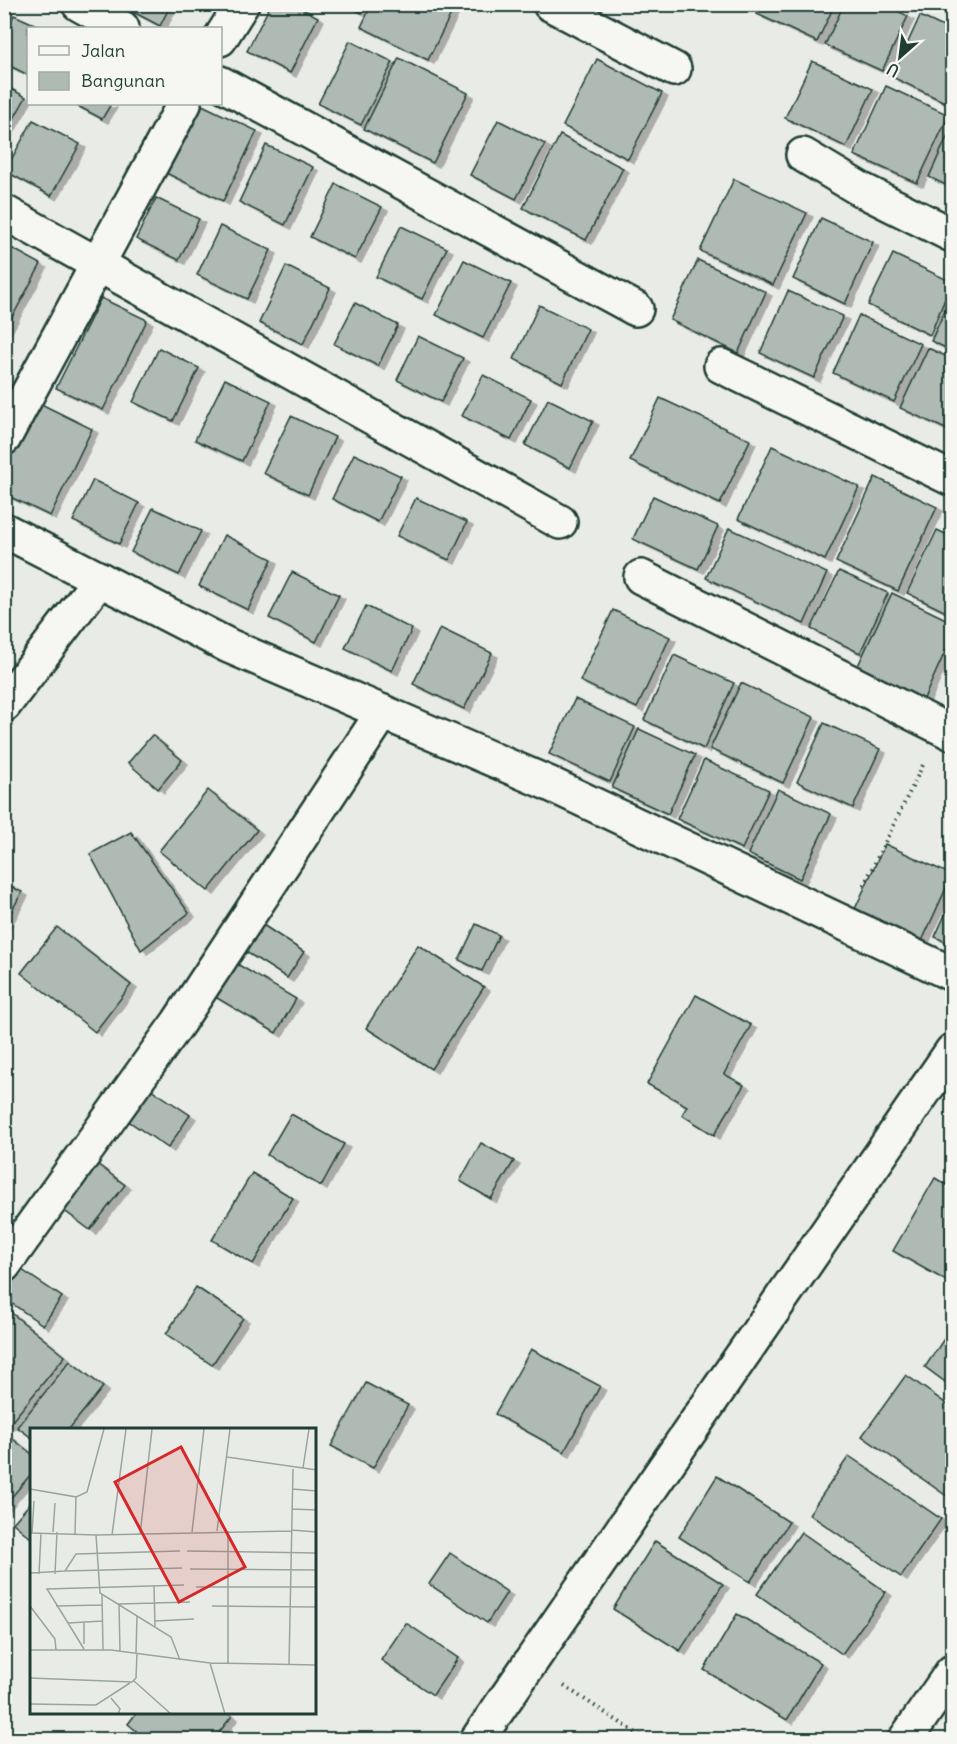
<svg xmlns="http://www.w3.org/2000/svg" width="957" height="1744" viewBox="0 0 957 1744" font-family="Delius,sans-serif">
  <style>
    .building { fill: #b0bab5; stroke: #1f3d34; stroke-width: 1.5; filter: url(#shadow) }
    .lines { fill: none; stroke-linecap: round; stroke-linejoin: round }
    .minor-casing { stroke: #1f3d34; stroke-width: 38 }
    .path { stroke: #1f3d34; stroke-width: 4; stroke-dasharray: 1.5 4.5; stroke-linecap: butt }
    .minor { stroke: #f6f6f2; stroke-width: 33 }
    .inset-road { fill: none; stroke: #98a59f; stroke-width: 1.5 }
    .view { fill: #d62828; fill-opacity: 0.15; stroke: #d62828; stroke-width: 3 }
    .inset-edge { fill: none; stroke: #1f3d34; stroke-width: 3 }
  </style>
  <defs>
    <filter id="shadow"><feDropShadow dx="6" dy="4" stdDeviation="0" flood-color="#0004"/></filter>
  </defs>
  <rect width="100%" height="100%" fill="#e9ebe7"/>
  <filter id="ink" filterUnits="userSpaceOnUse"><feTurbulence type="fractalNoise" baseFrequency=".0167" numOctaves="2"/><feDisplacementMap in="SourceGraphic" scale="12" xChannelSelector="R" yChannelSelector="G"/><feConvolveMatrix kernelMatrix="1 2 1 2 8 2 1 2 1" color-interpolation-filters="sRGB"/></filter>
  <g filter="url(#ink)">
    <g class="building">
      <polygon points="118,4 171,4 160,26"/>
      <polygon points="271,4 293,4 318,17 290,73 247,51"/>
      <polygon points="345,4 366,4 362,13"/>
      <polygon points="372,4 456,4 428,60 361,27"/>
      <polygon points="761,4 835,4 817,42 757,14"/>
      <polygon points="844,4 884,4 908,16 882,71 825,45"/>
      <polygon points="14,15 43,28 28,28 28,75 4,63 4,34"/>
      <polygon points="920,16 952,31 951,105 892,77"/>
      <polygon points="350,41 393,62 361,125 318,104"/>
      <polygon points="399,58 468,93 433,163 364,129"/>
      <polygon points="597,59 662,93 628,159 563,126"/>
      <polygon points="812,61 873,89 846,147 785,118"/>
      <polygon points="4,85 26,97 4,136"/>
      <polygon points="886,86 949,115 917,183 854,155"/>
      <polygon points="74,104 111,104 102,119"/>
      <polygon points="200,104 257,131 223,201 162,171"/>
      <polygon points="33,120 80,144 51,196 5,171"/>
      <polygon points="498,120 545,144 516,199 470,175"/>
      <polygon points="952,126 952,188 929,177"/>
      <polygon points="560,135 623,168 586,240 523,208"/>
      <polygon points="266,145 313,167 285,225 239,202"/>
      <polygon points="734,179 807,213 773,285 700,251"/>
      <polygon points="336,184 382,207 355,259 310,237"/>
      <polygon points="156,198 199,219 179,260 136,239"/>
      <polygon points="821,218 873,242 845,304 793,279"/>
      <polygon points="220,226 271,250 247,299 197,275"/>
      <polygon points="401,226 447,248 422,299 376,277"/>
      <polygon points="4,244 41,264 4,332"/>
      <polygon points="893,254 952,282 930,335 868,305"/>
      <polygon points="464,260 511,283 483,338 436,315"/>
      <polygon points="698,260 766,292 738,353 670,320"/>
      <polygon points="286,266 330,288 303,344 259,323"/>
      <polygon points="788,291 843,316 814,378 760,353"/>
      <polygon points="952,295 952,351 931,341"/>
      <polygon points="101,298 147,320 103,410 56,388"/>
      <polygon points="355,303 398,325 378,366 334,344"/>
      <polygon points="539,305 588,329 562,383 514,359"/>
      <polygon points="859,315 921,344 894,402 833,373"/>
      <polygon points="418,336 463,358 441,402 397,380"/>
      <polygon points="159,348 199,368 173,421 133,402"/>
      <polygon points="928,348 952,359 952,432 900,408"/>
      <polygon points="483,375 531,399 511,440 462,416"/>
      <polygon points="225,379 271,401 242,461 195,440"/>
      <polygon points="660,398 750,440 720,504 630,461"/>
      <polygon points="548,399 593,421 570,468 525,445"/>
      <polygon points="33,400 92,429 50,516 4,494 4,460"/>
      <polygon points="291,416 335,437 308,495 263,473"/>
      <polygon points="772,446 859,487 825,560 738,519"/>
      <polygon points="354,454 401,476 378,522 332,499"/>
      <polygon points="875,477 937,507 898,591 836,562"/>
      <polygon points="93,480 139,503 119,544 73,521"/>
      <polygon points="653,496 718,526 698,569 633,539"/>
      <polygon points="416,498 467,522 449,560 397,536"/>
      <polygon points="153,508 201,531 179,575 131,552"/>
      <polygon points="729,528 827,573 804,624 706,578"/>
      <polygon points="937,530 952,537 952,615 907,593"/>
      <polygon points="224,535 272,559 248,610 199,586"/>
      <polygon points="839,571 888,593 860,653 811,629"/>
      <polygon points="292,572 339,595 316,642 269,618"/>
      <polygon points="892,593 952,622 952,636 922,703 855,672"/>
      <polygon points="366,606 412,629 392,671 345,648"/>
      <polygon points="613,610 670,637 637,708 580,681"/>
      <polygon points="440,628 492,653 464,709 413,684"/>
      <polygon points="674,655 734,683 704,749 644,720"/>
      <polygon points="741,683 814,717 783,783 710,749"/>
      <polygon points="575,699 635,727 610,782 549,754"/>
      <polygon points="824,723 880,749 853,808 797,782"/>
      <polygon points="639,729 695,755 668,814 612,788"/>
      <polygon points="152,735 182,760 158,789 128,763"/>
      <polygon points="704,760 769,790 742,849 677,819"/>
      <polygon points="778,789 831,814 800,879 748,854"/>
      <polygon points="208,790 257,830 208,891 159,851"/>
      <polygon points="131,832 189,913 141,950 90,854"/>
      <polygon points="885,844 952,875 922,941 855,909"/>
      <polygon points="952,845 952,861 946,858"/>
      <polygon points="4,883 22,892 4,925"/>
      <polygon points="952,899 952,945 935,937"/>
      <polygon points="260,923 304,952 287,978 243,950"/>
      <polygon points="476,924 499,935 482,971 459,960"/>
      <polygon points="57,927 131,985 95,1032 21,973"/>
      <polygon points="418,945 484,987 431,1069 366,1028"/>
      <polygon points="232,961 296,999 276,1033 212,995"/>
      <polygon points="696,995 751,1025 724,1074 744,1085 714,1135 682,1115 687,1106 647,1084"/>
      <polygon points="145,1085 190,1115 168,1148 124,1118"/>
      <polygon points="291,1114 344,1144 321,1186 267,1155"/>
      <polygon points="481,1143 514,1161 491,1199 460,1181"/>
      <polygon points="93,1161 125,1185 90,1230 58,1206"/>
      <polygon points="252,1173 293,1198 253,1264 212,1240"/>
      <polygon points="935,1178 952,1188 952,1284 893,1251"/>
      <polygon points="10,1262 62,1297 43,1325 4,1298 4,1269"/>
      <polygon points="196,1287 243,1318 212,1365 166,1334"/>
      <polygon points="4,1307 65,1356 9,1425 4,1421"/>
      <polygon points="952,1327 952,1387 925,1367"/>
      <polygon points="531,1349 600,1386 564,1452 495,1414"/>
      <polygon points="70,1361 103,1387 69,1429 32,1429 32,1438 17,1427"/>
      <polygon points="906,1375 952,1408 952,1491 948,1497 862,1436"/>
      <polygon points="366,1383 408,1405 373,1468 331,1446"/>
      <polygon points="4,1432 32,1454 32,1473 4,1506"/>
      <polygon points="849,1456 941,1519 901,1577 809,1514"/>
      <polygon points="717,1476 789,1522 750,1582 679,1537"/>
      <polygon points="32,1501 32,1539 13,1523"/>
      <polygon points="801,1532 886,1592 842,1654 757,1594"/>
      <polygon points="655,1541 723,1584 680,1651 613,1609"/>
      <polygon points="450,1553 507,1592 487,1623 429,1584"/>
      <polygon points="737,1614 821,1663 787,1720 704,1670"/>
      <polygon points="406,1623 458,1658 433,1695 381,1660"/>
      <polygon points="137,1712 228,1712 232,1716 213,1740 147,1740 128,1724"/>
    </g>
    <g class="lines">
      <g class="minor-casing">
        <g id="minor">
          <polyline points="79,4 122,28"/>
          <polyline points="550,4 674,69"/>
          <polyline points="220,39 242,4"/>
          <polyline points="220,83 636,309"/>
          <polyline points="803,155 860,189 952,235"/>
          <polyline points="4,212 560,522"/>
          <polyline points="721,366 952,479"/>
          <polyline points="4,438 184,104"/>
          <polyline points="4,530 229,646 550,784 952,974"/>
          <polyline points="641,577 952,733"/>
          <polyline points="4,705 100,579"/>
          <polyline points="4,1265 178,1023 383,712"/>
          <polyline points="477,1740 952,1051"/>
          <polyline points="905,1740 952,1672"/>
        </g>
      </g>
      <g class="path">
        <polyline points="864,885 923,765"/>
        <polyline points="564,1686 647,1740"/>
      </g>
      <use href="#minor" class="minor"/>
    </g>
  </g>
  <g transform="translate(30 1428)">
    <rect width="286" height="286" fill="#e9ebe7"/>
    <path class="inset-road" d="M197,29l90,13M273,40l6,-39M0,61l46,8 -1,37M262,61l25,2M46,69l11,-5 17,-63M262,81l25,1M261,102l26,2M187,103l13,-102M23,104l2,-29M162,104l12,-103M0,105l66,2 195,-4M2,105l2,-32M66,107l4,58 71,44 9,23M82,107l14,-106M110,107l12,-106M157,123l130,2M160,141l127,1M35,143l117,-3M0,145l35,-2 11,-17 104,-3M9,146l2,-41M25,146l2,-42M124,158l1,40M166,159h121M72,167l1,55M0,178l25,33 1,11M26,178l46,-1M182,178l105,1M125,193l39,-2M54,194v22M38,195l35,-2M54,221l-37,-60 137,-4M0,222h81l99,13 107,2M90,223l-1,-47 71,-2M106,225l1,-37M180,235l15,51M198,236v-133M259,237l4,-196M0,250l102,4 4,-4 1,-25M104,253l37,33M81,270l9,11 -2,5M0,276l66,1 34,-22"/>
    <path class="view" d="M151,19l64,120 -66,35 -64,-120z"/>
    <rect width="286" height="286" class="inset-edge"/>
  </g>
  <rect width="957" height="1744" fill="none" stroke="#f6f6f2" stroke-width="24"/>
  <rect x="12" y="12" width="933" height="1720" fill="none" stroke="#1f3d34" stroke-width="2" filter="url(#ink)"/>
  <rect x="27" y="27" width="195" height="78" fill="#f6f6f2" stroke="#a0aca6" stroke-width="1.5"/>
  <rect x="39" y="46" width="30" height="9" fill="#f6f6f2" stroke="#a0aca6" stroke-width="1.5"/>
  <text x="81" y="57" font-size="18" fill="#1f3d34">Jalan</text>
  <rect x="39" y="72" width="30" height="18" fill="#b0bab5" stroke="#a0aca6" stroke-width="1.5"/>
  <text x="81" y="87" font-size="18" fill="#1f3d34">Bangunan</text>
  <g transform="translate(900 57) rotate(208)" stroke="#f6f6f2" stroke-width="4.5" paint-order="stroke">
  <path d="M0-4.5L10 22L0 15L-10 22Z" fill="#1f3d34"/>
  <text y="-9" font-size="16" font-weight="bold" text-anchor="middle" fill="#1f3d34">U</text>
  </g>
</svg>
